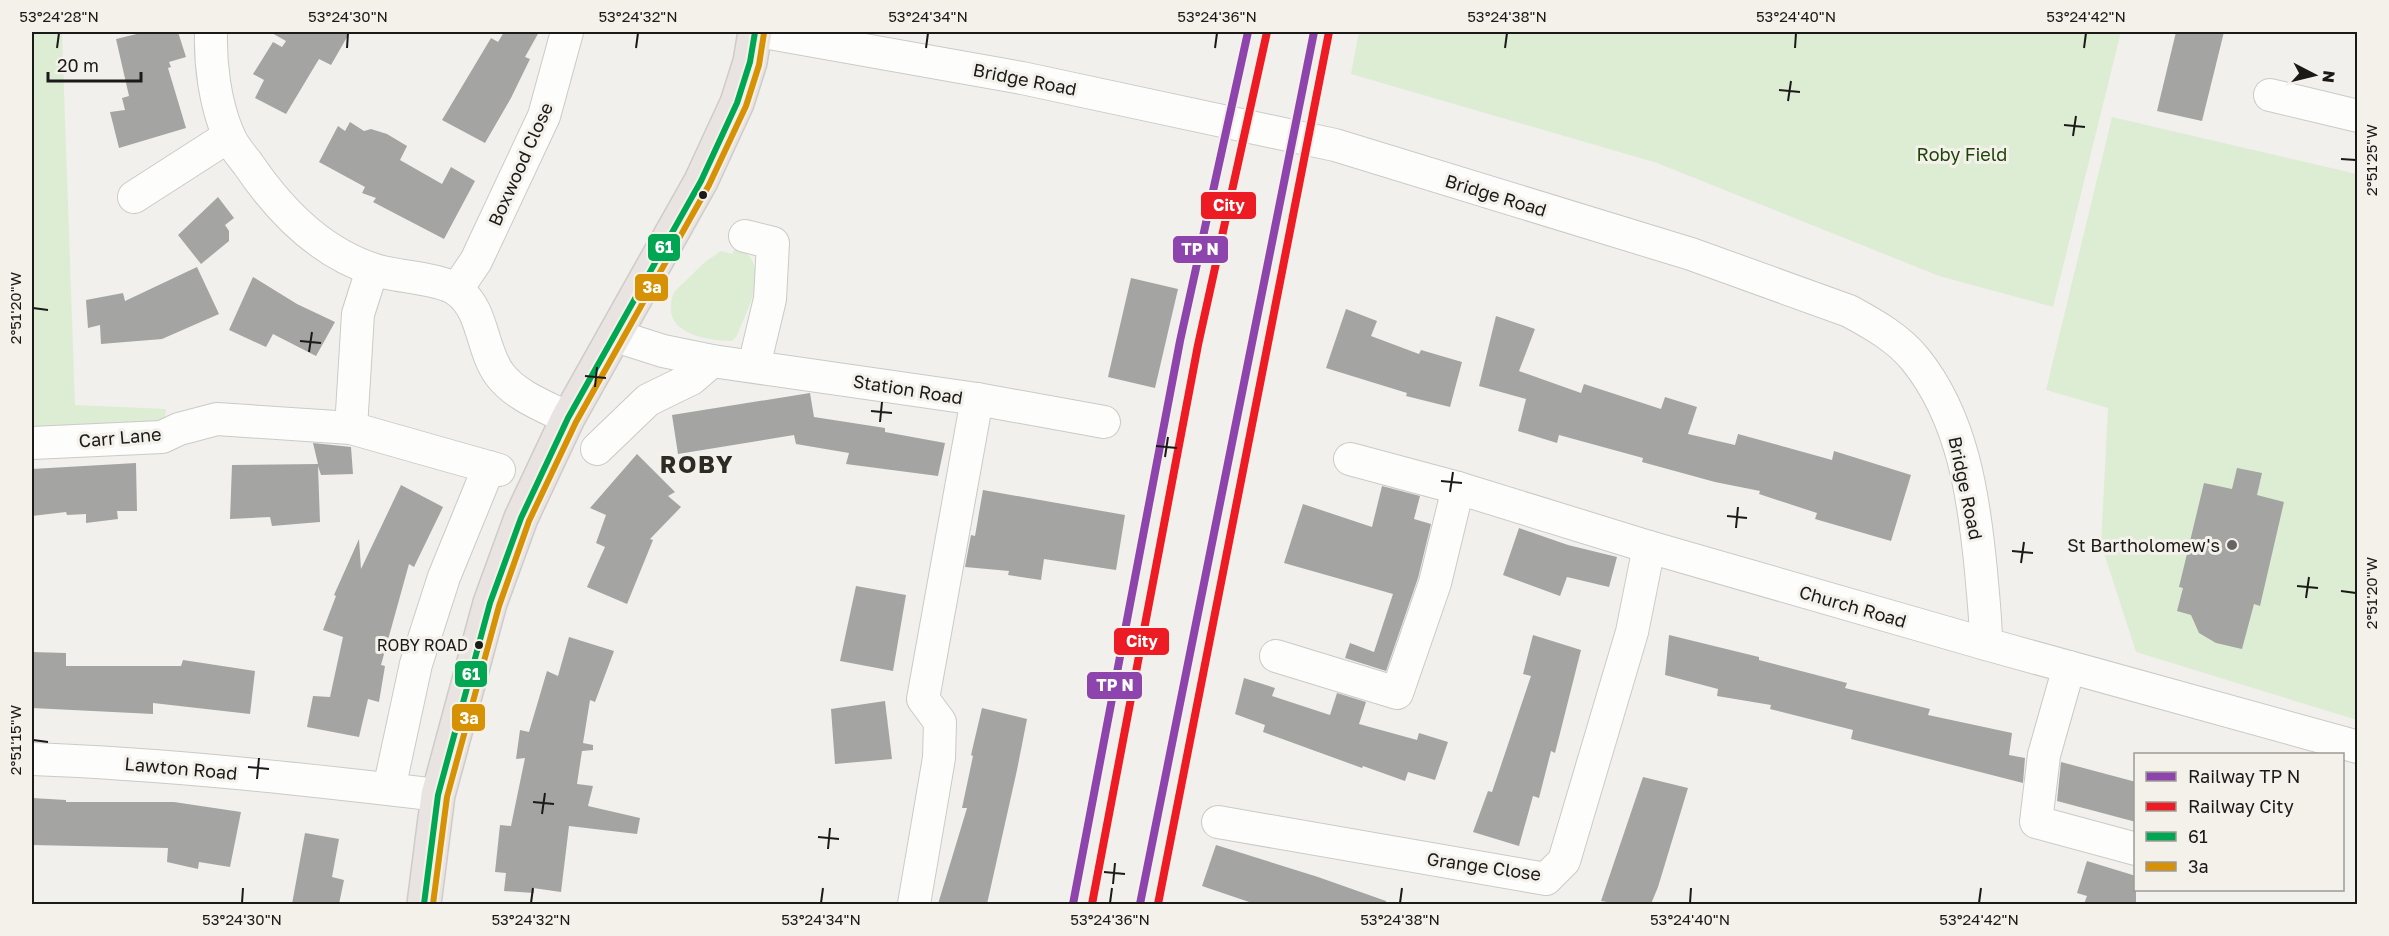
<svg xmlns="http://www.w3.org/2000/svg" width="2389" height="936" viewBox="0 0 2389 936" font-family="'Golos Text',sans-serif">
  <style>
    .green { fill: #ddedd4 }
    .building { fill: #a4a4a3 }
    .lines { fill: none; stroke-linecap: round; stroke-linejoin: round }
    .minor-casing { stroke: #cbcac7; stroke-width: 34 }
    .major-casing { stroke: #cdccca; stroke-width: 36 }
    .minor { stroke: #fdfdfc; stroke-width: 32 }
    .major { stroke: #e9e3e1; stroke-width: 33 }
    .bus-1-casing { stroke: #f4f1eb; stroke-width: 10 }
    .bus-2-casing { stroke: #f4f1eb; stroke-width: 10 }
    .bus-1 { stroke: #00a651; stroke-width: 6 }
    .bus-2 { stroke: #d69104; stroke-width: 6 }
    .rail-1-casing { stroke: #f4f1eb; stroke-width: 12 }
    .rail-2-casing { stroke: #f4f1eb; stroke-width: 12 }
    .rail-1 { stroke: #8e44ad; stroke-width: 8 }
    .rail-2 { stroke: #ed1c24; stroke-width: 8 }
    .ticks { fill: none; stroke: #1b1a18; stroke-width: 2 }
    .bus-dot { fill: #1b1a18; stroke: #f4f1eb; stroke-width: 2 }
    .poi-dot { fill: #666563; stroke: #f4f1eb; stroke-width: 2 }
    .labels { text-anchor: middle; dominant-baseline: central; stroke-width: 6; stroke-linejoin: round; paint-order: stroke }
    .bus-label { font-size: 16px; fill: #1b1a18; stroke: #f4f1eb; text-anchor: end }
    .street-label { font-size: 18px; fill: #1b1a18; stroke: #f4f1eb }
    .park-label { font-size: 18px; fill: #1c4406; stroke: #f4f1eb }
    .poi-label { font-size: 18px; fill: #1b1a18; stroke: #f4f1eb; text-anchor: end }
    .district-label { font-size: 24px; font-weight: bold; letter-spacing: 1.5px; fill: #2e2b27; stroke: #f4f1eb }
    .line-badge { stroke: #f4f1eb; stroke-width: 2 }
    .badge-label { font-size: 16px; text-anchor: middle; font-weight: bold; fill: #fff }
    .neatline { fill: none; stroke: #1b1a18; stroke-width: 2 }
    .ticks-label { font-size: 15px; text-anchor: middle; fill: #1b1a18 }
  </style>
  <rect width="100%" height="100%" fill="#f2f0ed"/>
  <g class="green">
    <polygon points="32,32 62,32 75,405 166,409 164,424 32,431"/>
    <polygon points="1359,32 2121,32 2053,307 1939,276 1657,163 1351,74"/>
    <polygon points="2112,117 2357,174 2357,720 2136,652 2101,544 2108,408 2046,390"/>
    <path d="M736,246c38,19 12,60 1,90l-5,5c-29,-1 -74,-8 -58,-49l32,-31 15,-10 11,3z"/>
  </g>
  <g class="building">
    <polygon points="145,32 178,32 186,57 169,62 171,67 168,68 186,128 119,148 110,112 125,110 122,98 129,96 116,39"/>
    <polygon points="270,32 350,32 331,65 319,59 286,114 255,98 264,80 253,74 273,42 282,47 286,41"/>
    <polygon points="504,32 539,32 525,57 530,59 511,98 485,143 442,120 491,38 498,42"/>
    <polygon points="2176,32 2224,32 2202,121 2157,111"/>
    <polygon points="350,122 364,131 371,129 387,134 407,146 400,160 442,184 451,167 475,181 444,239 373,202 376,198 362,193 365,187 319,162 338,126 345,131"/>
    <polygon points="218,197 234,218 225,225 229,231 229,241 201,264 178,235"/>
    <polygon points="197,267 219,314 162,339 101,344 100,325 88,328 86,300 123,293 125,301"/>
    <polygon points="253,277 297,304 335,322 316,356 273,334 266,347 229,330"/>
    <polygon points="1131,278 1178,289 1155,388 1108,377"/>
    <polygon points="1346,309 1377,321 1371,336 1419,354 1421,350 1462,362 1450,407 1406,396 1407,393 1326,368"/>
    <polygon points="1496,316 1535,329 1519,371 1581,393 1584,384 1661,409 1665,397 1697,407 1688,434 1735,445 1738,434 1832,460 1834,451 1911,475 1891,541 1815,519 1817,513 1759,494 1760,491 1715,482 1642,462 1643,458 1559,435 1557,443 1518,431 1526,399 1479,386"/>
    <polygon points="810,393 814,417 885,428 885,432 945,443 938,476 846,464 849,453 796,444 794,435 678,454 672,415"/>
    <polygon points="313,443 351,447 353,474 321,475 318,466 320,522 272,526 270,517 230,519 232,465 318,464"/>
    <polygon points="637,454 675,492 668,496 681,507 650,539 653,540 627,604 587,587 605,547 596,543 606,515 590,508"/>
    <polygon points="136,463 137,511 117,511 118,519 86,523 86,514 67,515 66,512 32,516 32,469"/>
    <polygon points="2237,468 2262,473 2257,495 2284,502 2260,606 2254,604 2242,649 2216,643 2199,633 2191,615 2177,611 2183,588 2179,587 2204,483 2232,489"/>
    <polygon points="401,485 443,507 414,567 409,564 381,665 385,666 379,702 368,699 359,737 307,727 313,696 330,697 343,637 323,630 336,596 334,595 359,539 361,569"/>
    <polygon points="1382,486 1420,496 1414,519 1431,524 1418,578 1386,671 1345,658 1350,643 1374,652 1393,594 1284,563 1303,504 1372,527"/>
    <polygon points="983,490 1125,515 1116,570 1044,559 1041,580 1008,575 1009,571 965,567 971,535 975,536"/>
    <polygon points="1519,528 1568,545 1617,557 1609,587 1567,577 1560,596 1503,575"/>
    <polygon points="856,586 906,595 893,671 840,661"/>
    <polygon points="1533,635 1581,650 1555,753 1551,751 1539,798 1533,796 1519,846 1473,832 1488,791 1492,792 1531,676 1523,674"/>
    <polygon points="1669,635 1759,657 1759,660 1847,683 1845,688 1930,709 1928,715 2012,733 2009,755 2025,758 2023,783 1851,739 1853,730 1770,709 1771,705 1717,696 1718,689 1665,675"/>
    <polygon points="569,637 614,651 595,702 590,700 583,743 593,745 593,750 582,751 577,784 593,786 588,806 640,818 637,834 569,826 561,892 533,888 534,893 504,891 506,873 495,872 500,825 511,826 525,758 516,759 520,730 529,732 547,671 558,676"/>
    <polygon points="32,652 66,653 66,666 181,666 183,660 255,671 250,714 153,703 153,714 32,708"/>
    <polygon points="1244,678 1275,688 1272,696 1330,715 1337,693 1366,702 1359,724 1417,740 1419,733 1448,742 1435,780 1408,772 1405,781 1363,766 1362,768 1263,732 1265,725 1235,714"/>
    <polygon points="885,701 892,759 835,764 831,709"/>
    <polygon points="982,708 1027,719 1017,770 987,904 938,904 967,808 962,808 973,756 971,755"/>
    <polygon points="2061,762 2136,782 2136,822 2057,801"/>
    <polygon points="1643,777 1688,788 1658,887 1651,904 1620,904 1601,901"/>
    <polygon points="32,798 66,800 66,802 174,802 241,812 230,867 199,862 198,869 167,862 168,848 32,845"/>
    <polygon points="305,833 339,839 332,877 344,880 339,904 292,904"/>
    <polygon points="1216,845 1318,877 1386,901 1386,904 1255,904 1202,886"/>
    <polygon points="2087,861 2136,876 2136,904 2084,904 2087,896 2077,893"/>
  </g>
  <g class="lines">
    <g class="minor-casing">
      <g id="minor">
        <path d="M211,32c-1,32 4,71 17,102 4,11 13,21 20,30 31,46 73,89 127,106 21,7 67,8 83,21 26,19 23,59 42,84 16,21 46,32 68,43"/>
        <path d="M763,32l259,46 313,67 356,109 158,57c24,13 49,27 66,48 48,59 59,139 66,212 2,24 5,49 5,73"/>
        <polyline points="2270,95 2358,116"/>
        <polyline points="134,197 229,136"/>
        <polyline points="745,236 773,243 770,299 754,366"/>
        <polyline points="457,289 476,261 544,116 567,32"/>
        <polyline points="616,336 663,351 712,361 977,399 1104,422"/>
        <polyline points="351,428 358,314 372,270"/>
        <polyline points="32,443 162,437 179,429 217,419 351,428 499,470"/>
        <polyline points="597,449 648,400 691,379 712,361"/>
        <polyline points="1350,459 1458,488 1649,547 1986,644 2358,747"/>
        <polyline points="1276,656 1397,693 1435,583 1458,488"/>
        <polyline points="2069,667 2044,755 2036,822 2136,849"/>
        <path d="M32,759c136,5 270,20 406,36"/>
        <polyline points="389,789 416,664 444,577 489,467"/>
        <polyline points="1218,822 1546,879 1564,861 1632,632 1649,547"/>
        <polyline points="914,904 939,758 940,722 923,699 977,399"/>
      </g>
    </g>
    <g class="major-casing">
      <polyline id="major" points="424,904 438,795 490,603 521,518 568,418 701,181 737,103 750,62 755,32"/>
    </g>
    <use href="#minor" class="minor"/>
    <use href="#major" class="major"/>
    <g class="bus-1-casing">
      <polyline id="bus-1" points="424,904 438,795 490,603 521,518 568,418 701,181 737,103 750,62 755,32"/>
    </g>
    <g class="bus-2-casing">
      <polyline id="bus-2" points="433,904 447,797 499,606 529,521 576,422 709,185 746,106 759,65 764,33"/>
    </g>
    <use href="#bus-1" class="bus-1"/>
    <use href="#bus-2" class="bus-2"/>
    <g class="rail-1-casing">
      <g id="rail-1">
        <polyline points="1073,904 1180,341 1248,32"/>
        <polyline points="1140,904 1314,32"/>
      </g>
    </g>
    <g class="rail-2-casing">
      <g id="rail-2">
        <polyline points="1092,904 1198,345 1267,32"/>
        <polyline points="1158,904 1329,32"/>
      </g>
    </g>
    <use href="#rail-1" class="rail-1"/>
    <use href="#rail-2" class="rail-2"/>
  </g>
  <path class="ticks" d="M57,48l2,-15M347,48l1,-15M636,48l2,-15M926,48l2,-15M1215,48l2,-15M1505,48l2,-15M1795,48l1,-15M2084,48l2,-15M1779,90l21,2M1788,101l3,-20M2064,125l21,2M2073,136l3,-20M2341,159l15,1M33,308l15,2M300,341l21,2M309,352l3,-20M585,376l21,2M595,387l2,-20M871,411l21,2M880,422l2,-20M1156,446l21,2M1165,457l3,-20M1441,481l21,2M1450,492l3,-20M1727,516l20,2M1736,528l2,-21M2012,551l21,2M2021,563l3,-21M2297,586l21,2M2341,591l15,2M2306,598l3,-21M33,740l15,2M248,767l21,2M257,779l2,-21M533,802l21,2M542,814l3,-21M818,837l21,2M828,849l2,-21M1104,872l21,2M1113,884l2,-21M242,903l1,-15M531,903l2,-15M821,903l2,-15M1110,903l2,-15M1400,903l2,-15M1690,903l1,-15M1979,903l2,-15"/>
  <g class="bus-dot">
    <circle cx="703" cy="195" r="5"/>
    <circle cx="479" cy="645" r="5"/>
  </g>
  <circle class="poi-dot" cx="2232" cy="545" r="6"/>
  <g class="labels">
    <g class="bus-label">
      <text x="468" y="645">ROBY ROAD</text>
    </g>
    <g class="street-label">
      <text transform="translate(1025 79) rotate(11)">Bridge Road</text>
      <text transform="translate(520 164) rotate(-66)">Boxwood Close</text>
      <text transform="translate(1496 195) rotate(17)">Bridge Road</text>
      <text transform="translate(908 389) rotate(9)">Station Road</text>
      <text transform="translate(120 437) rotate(-5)">Carr Lane</text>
      <text transform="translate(1966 488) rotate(78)">Bridge Road</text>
      <text transform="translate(1853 606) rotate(16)">Church Road</text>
      <text transform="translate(181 768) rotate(5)">Lawton Road</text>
      <text transform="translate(1484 866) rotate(8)">Grange Close</text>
    </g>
    <g class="park-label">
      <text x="1962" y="154">Roby Field</text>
    </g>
    <g class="poi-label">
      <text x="2220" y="545">St Bartholomew's</text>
    </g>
    <g class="district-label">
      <text x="697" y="463">ROBY</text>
    </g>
  </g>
  <g class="line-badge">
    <rect x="1200" y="191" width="57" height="29" rx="6" fill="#ed1c24"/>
    <rect x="647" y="233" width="34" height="29" rx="6" fill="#00a651"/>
    <rect x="1172" y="235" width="57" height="29" rx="6" fill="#8e44ad"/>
    <rect x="634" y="273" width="35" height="29" rx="6" fill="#d69104"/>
    <rect x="1113" y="627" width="57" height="29" rx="6" fill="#ed1c24"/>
    <rect x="454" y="660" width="34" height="28" rx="6" fill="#00a651"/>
    <rect x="1086" y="671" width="57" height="29" rx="6" fill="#8e44ad"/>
    <rect x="451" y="703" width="35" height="29" rx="6" fill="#d69104"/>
  </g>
  <g class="badge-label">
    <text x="1229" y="211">City</text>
    <text x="664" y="253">61</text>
    <text x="1200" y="255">TP N</text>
    <text x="652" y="293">3a</text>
    <text x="1142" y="647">City</text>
    <text x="471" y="680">61</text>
    <text x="1115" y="691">TP N</text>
    <text x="469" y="724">3a</text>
  </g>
  <rect width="2389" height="936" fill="none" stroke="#f4f1eb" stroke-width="66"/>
  <rect x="2134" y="753" width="210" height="138" fill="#f4f1eb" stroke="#9d9b97" stroke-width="1.5"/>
  <rect x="2146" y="772" width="30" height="9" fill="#8e44ad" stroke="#9d9b97" stroke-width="1.5"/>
  <text x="2188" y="783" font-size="18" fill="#1b1a18">Railway TP N</text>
  <rect x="2146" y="802" width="30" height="9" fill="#ed1c24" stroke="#9d9b97" stroke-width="1.5"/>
  <text x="2188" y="813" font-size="18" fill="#1b1a18">Railway City</text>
  <rect x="2146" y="832" width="30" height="9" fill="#00a651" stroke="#9d9b97" stroke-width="1.5"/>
  <text x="2188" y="843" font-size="18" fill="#1b1a18">61</text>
  <rect x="2146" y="862" width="30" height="9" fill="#d69104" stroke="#9d9b97" stroke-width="1.5"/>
  <text x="2188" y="873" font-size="18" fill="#1b1a18">3a</text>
  <g transform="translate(2314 75) rotate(97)" stroke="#f4f1eb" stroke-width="4.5" paint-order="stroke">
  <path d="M0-4.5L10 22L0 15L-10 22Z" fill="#1b1a18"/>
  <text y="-9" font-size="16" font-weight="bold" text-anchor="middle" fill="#1b1a18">N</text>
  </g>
  <path d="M48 72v9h93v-9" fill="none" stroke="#1b1a18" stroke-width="3"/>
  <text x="57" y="72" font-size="18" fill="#1b1a18" stroke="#f4f1eb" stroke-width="4.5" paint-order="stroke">20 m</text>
  <rect x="33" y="33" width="2323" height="870" class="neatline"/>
  <g class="ticks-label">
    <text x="59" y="22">53°24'28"N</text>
    <text x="348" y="22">53°24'30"N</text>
    <text x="638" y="22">53°24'32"N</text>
    <text x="928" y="22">53°24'34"N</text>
    <text x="1217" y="22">53°24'36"N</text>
    <text x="1507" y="22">53°24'38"N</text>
    <text x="1796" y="22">53°24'40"N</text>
    <text x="2086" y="22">53°24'42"N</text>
    <text transform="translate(2372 160) rotate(-90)" y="5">2°51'25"W</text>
    <text transform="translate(16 308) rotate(-90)" y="5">2°51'20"W</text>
    <text transform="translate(2372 593) rotate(-90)" y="5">2°51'20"W</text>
    <text transform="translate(16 740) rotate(-90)" y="5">2°51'15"W</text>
    <text x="242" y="925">53°24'30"N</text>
    <text x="531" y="925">53°24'32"N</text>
    <text x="821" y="925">53°24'34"N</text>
    <text x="1110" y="925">53°24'36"N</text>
    <text x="1400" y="925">53°24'38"N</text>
    <text x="1690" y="925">53°24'40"N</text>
    <text x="1979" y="925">53°24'42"N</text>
  </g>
</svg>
